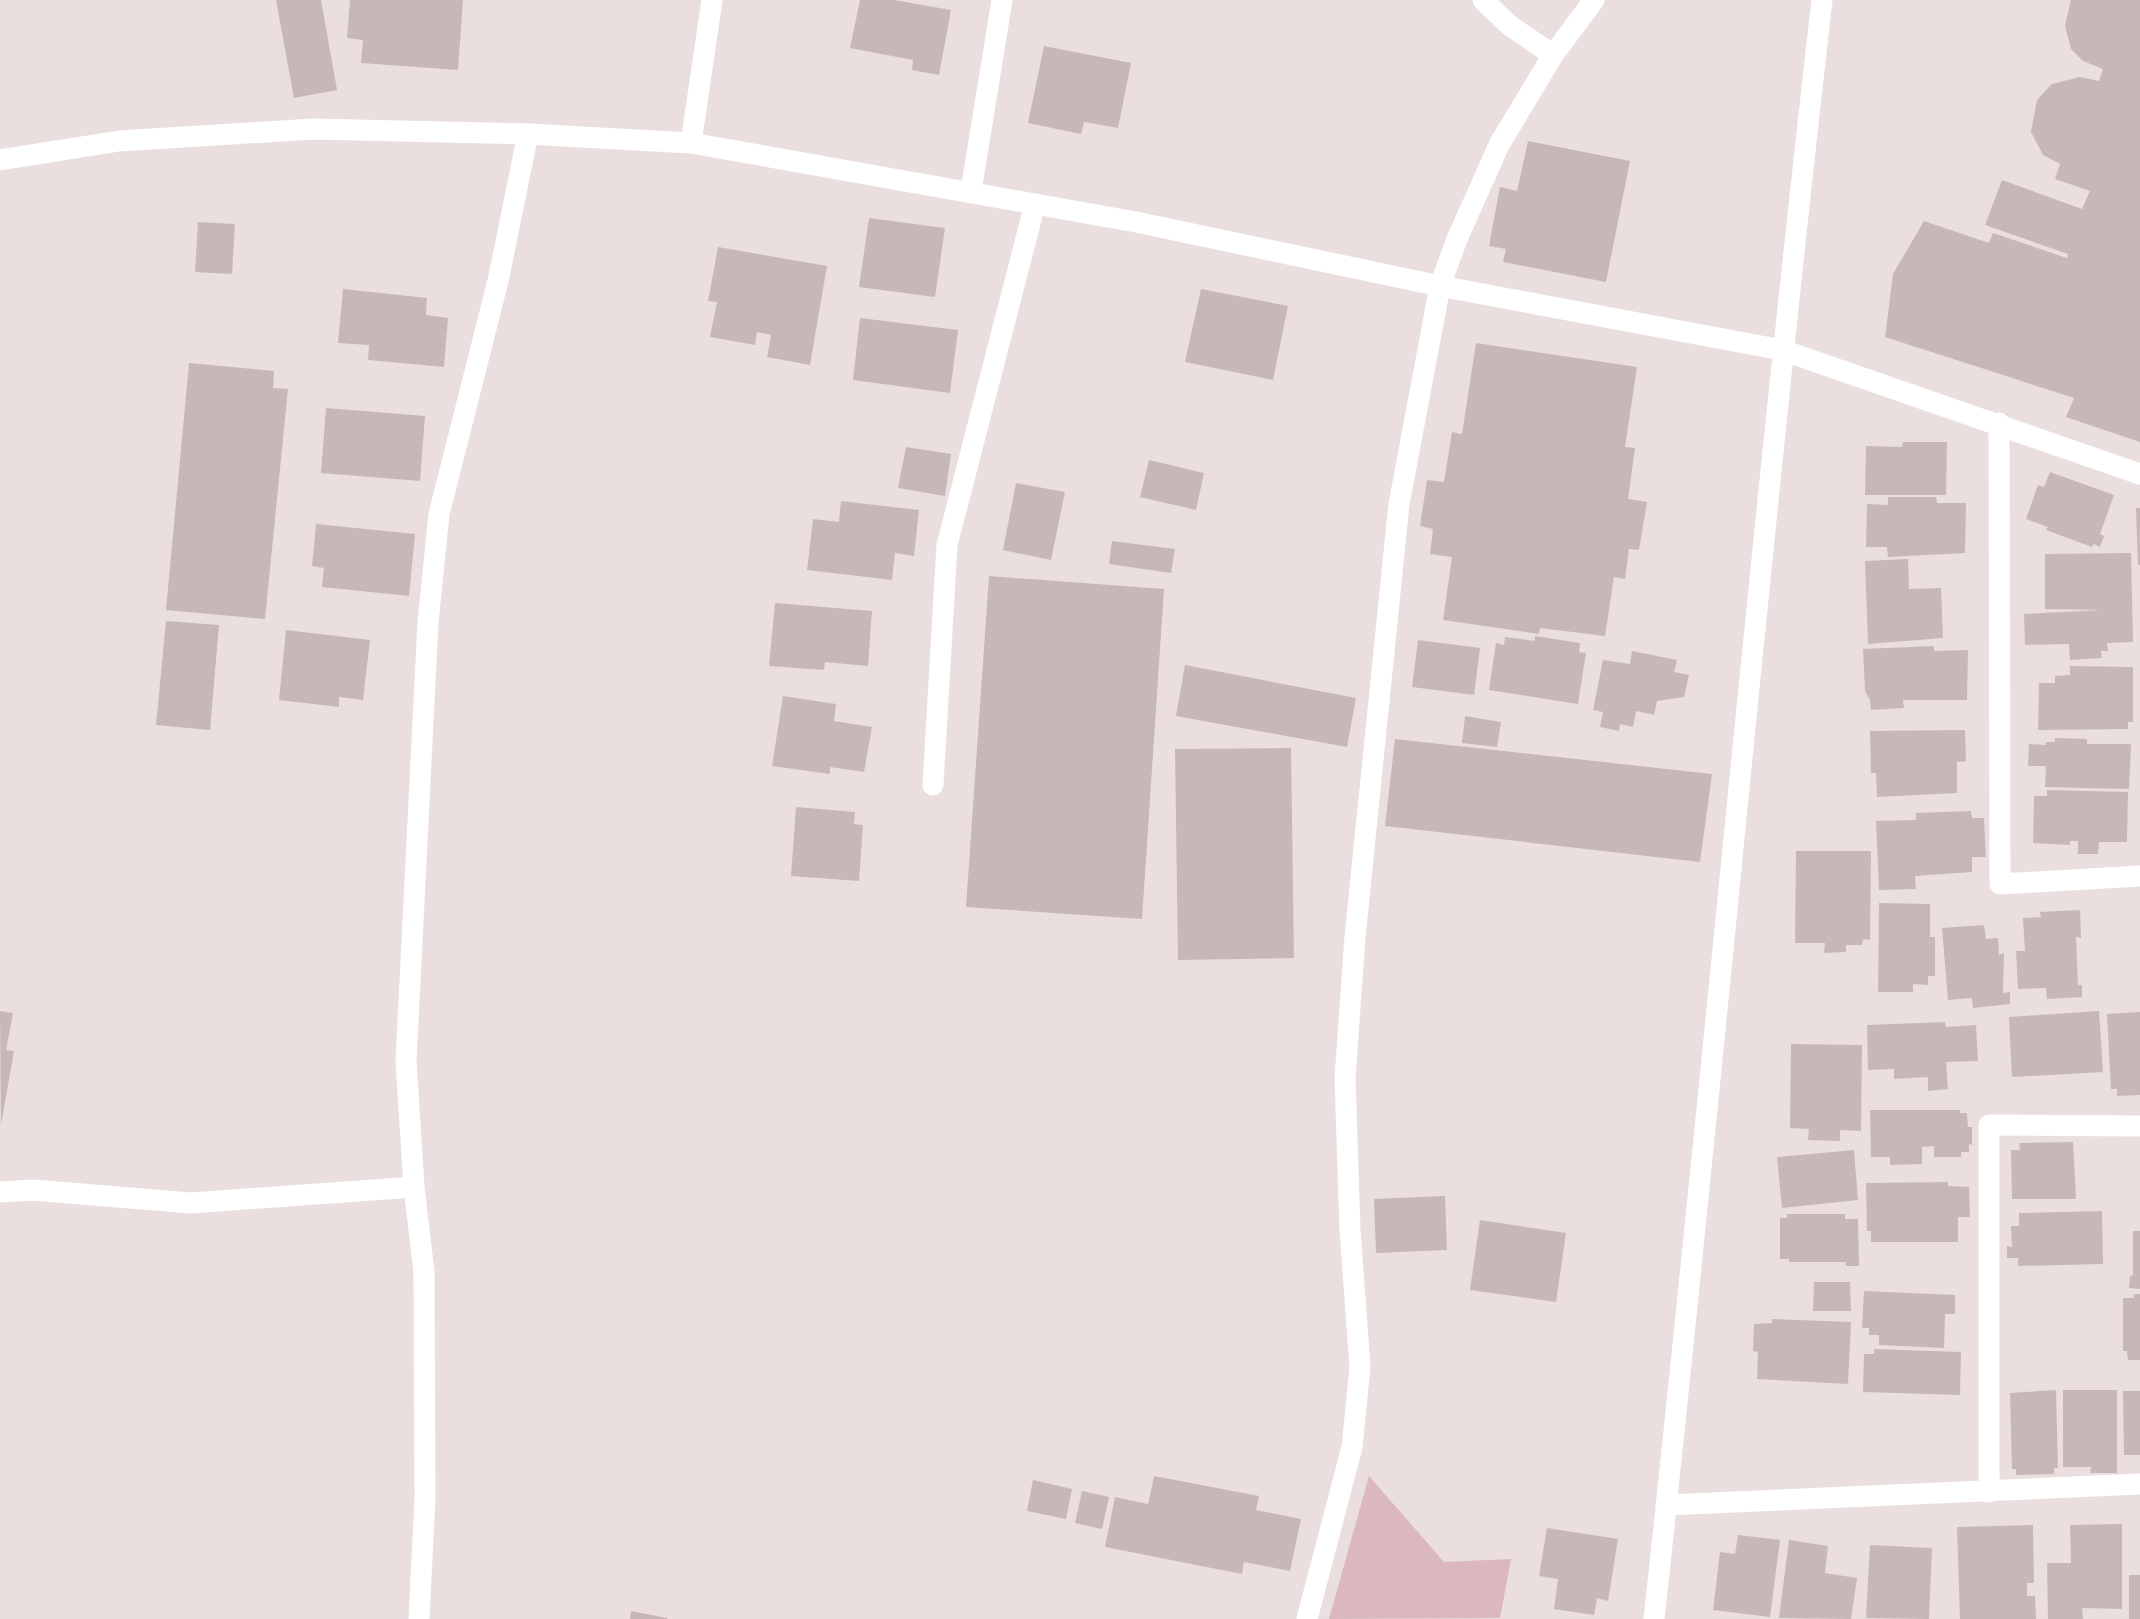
<svg xmlns="http://www.w3.org/2000/svg" width="2140" height="1619" viewBox="0 0 2140 1619" font-family="'Alegreya Sans',sans-serif">
  <style>
    .green { fill: #dbb7bf }
    .building { fill: #c7b8b8 }
    .lines { fill: none; stroke-linecap: round; stroke-linejoin: round }
    .minor { stroke: #fff; stroke-width: 21 }
  </style>
  <rect width="100%" height="100%" fill="#eadfde"/>
  <polygon class="green" points="1369,1476 1444,1562 1511,1559 1500,1618 1329,1619"/>
  <g class="building">
    <polygon points="276,0 321,0 337,90 294,98"/>
    <polygon points="350,0 463,0 458,70 361,63 363,40 347,38"/>
    <polygon points="860,0 894,0 951,10 939,75 912,70 913,60 850,48"/>
    <polygon points="2071,0 2140,0 2140,442 2066,417 2074,398 1885,337 1893,274 1924,221 1989,243 1993,233 2067,258 2068,254 1985,225 2002,180 2082,209 2090,191 2055,179 2060,164 2043,155 2031,132 2037,100 2052,84 2080,77 2099,81 2103,69 2083,61 2071,49 2065,26"/>
    <polygon points="1044,46 1131,63 1118,128 1084,122 1081,134 1028,123"/>
    <polygon points="1528,141 1630,161 1606,282 1503,262 1506,249 1489,246 1500,187 1517,191"/>
    <polygon points="869,218 945,228 935,297 859,287"/>
    <polygon points="198,222 235,224 232,274 195,272"/>
    <polygon points="718,247 827,266 810,365 767,357 771,335 757,332 755,345 710,337 717,302 708,301"/>
    <polygon points="343,289 427,298 426,315 448,318 444,367 368,360 369,345 338,343"/>
    <polygon points="1201,289 1288,306 1273,380 1185,362"/>
    <polygon points="860,318 958,330 950,393 853,380"/>
    <polygon points="1476,343 1637,367 1625,447 1635,448 1628,499 1647,502 1639,550 1629,549 1625,579 1614,577 1605,636 1540,628 1539,634 1443,620 1452,557 1430,554 1433,529 1420,526 1427,480 1444,482 1452,432 1462,434"/>
    <polygon points="189,363 274,371 273,388 288,389 265,619 166,610"/>
    <polygon points="326,408 425,416 420,481 321,473"/>
    <polygon points="1903,442 1947,442 1946,495 1865,495 1866,446 1902,447"/>
    <polygon points="906,447 951,454 945,496 898,488"/>
    <polygon points="1149,460 1204,473 1196,510 1140,497"/>
    <polygon points="2050,472 2114,495 2100,534 2104,536 2100,547 2094,544 2092,547 2046,530 2048,527 2026,519 2038,485 2044,487"/>
    <polygon points="1016,483 1065,492 1051,560 1003,550"/>
    <polygon points="1888,497 1936,497 1937,503 1966,503 1965,553 1888,557 1887,547 1866,547 1867,504 1888,505"/>
    <polygon points="841,501 919,510 914,556 895,553 892,580 807,570 813,519 839,522"/>
    <polygon points="2136,508 2140,508 2140,565 2138,565"/>
    <polygon points="316,524 415,534 409,596 322,587 324,568 312,566"/>
    <polygon points="1112,541 1175,549 1171,573 1109,564"/>
    <polygon points="2131,553 2133,642 2107,643 2108,651 2101,651 2102,658 2070,660 2069,644 2025,645 2024,614 2102,610 2045,609 2045,554"/>
    <polygon points="1908,559 1909,589 1941,588 1943,638 1868,644 1865,561"/>
    <polygon points="989,576 1164,589 1142,919 966,907"/>
    <polygon points="775,603 872,611 868,666 825,662 824,670 769,666"/>
    <polygon points="166,621 219,625 210,730 156,725"/>
    <polygon points="286,630 370,640 363,700 339,697 339,707 279,700"/>
    <polygon points="1535,636 1580,643 1579,652 1586,653 1578,704 1489,690 1496,643 1504,645 1505,637 1535,641"/>
    <polygon points="1418,640 1480,648 1474,695 1412,687"/>
    <polygon points="1934,646 1934,651 1968,650 1967,700 1903,700 1904,708 1871,710 1870,700 1865,691 1863,649"/>
    <polygon points="1632,651 1677,660 1674,672 1689,675 1684,697 1657,701 1654,715 1636,711 1633,727 1620,724 1619,731 1600,727 1603,712 1593,710 1603,660 1630,664"/>
    <polygon points="1185,665 1356,698 1347,747 1176,716"/>
    <polygon points="2070,666 2133,667 2133,722 2128,722 2128,729 2038,730 2039,683 2055,683 2055,676 2070,675"/>
    <polygon points="783,696 836,704 834,721 872,727 864,772 830,767 830,774 772,766"/>
    <polygon points="1465,716 1501,722 1497,747 1462,743"/>
    <polygon points="1965,730 1966,761 1957,762 1957,793 1877,797 1876,773 1871,773 1870,731"/>
    <polygon points="2055,738 2087,739 2087,744 2131,744 2129,789 2045,787 2046,766 2028,766 2029,744 2046,745 2046,742 2055,742"/>
    <polygon points="1395,739 1712,774 1700,862 1385,826"/>
    <polygon points="1291,748 1294,958 1178,960 1175,749"/>
    <polygon points="2047,790 2128,792 2127,842 2099,842 2098,854 2078,854 2078,841 2070,841 2070,845 2033,843 2034,796 2047,796"/>
    <polygon points="796,807 855,812 854,824 863,825 859,881 791,876"/>
    <polygon points="1971,811 1972,818 1984,818 1986,857 1972,857 1972,872 1915,876 1916,889 1879,890 1876,821 1916,820 1916,813"/>
    <polygon points="1796,851 1871,851 1870,940 1863,939 1862,945 1846,945 1846,952 1824,953 1825,943 1795,943"/>
    <polygon points="1879,903 1930,904 1930,937 1935,937 1935,976 1928,976 1928,985 1913,984 1913,992 1878,992"/>
    <polygon points="2080,910 2081,938 2076,937 2078,985 2082,985 2082,997 2047,999 2046,988 2018,989 2016,951 2025,951 2023,918 2041,917 2040,912"/>
    <polygon points="1984,925 1986,939 1998,938 1999,955 2004,953 2003,993 2010,992 2010,1004 1973,1008 1972,998 1948,1000 1942,928"/>
    <polygon points="0,1011 13,1013 6,1050 14,1051 1,1125"/>
    <polygon points="2099,1011 2103,1072 2012,1077 2009,1017"/>
    <polygon points="2140,1012 2140,1095 2117,1096 2117,1089 2111,1089 2107,1014"/>
    <polygon points="1945,1022 1946,1027 1976,1025 1978,1061 1946,1062 1948,1089 1928,1091 1928,1077 1894,1079 1894,1069 1868,1070 1867,1025"/>
    <polygon points="1791,1044 1862,1045 1861,1131 1840,1130 1840,1141 1808,1140 1809,1129 1790,1128"/>
    <polygon points="1870,1110 1960,1110 1960,1113 1967,1113 1968,1127 1972,1127 1972,1145 1969,1144 1969,1152 1961,1152 1961,1157 1934,1157 1934,1146 1922,1147 1922,1164 1890,1165 1890,1157 1871,1157"/>
    <polygon points="2073,1142 2076,1199 2012,1199 2011,1150 2020,1150 2019,1143"/>
    <polygon points="1854,1150 1858,1200 1782,1208 1777,1157"/>
    <polygon points="1948,1182 1948,1186 1969,1187 1970,1217 1958,1217 1958,1242 1871,1242 1871,1231 1867,1231 1866,1183"/>
    <polygon points="1445,1196 1447,1250 1376,1253 1374,1199"/>
    <polygon points="2102,1211 2103,1264 2018,1266 2018,1258 2007,1258 2007,1246 2012,1247 2011,1226 2019,1226 2019,1213"/>
    <polygon points="1787,1214 1845,1214 1845,1219 1858,1219 1859,1266 1846,1266 1846,1262 1789,1262 1789,1259 1780,1259 1780,1218 1787,1218"/>
    <polygon points="1480,1220 1566,1233 1556,1302 1470,1290"/>
    <polygon points="2133,1231 2140,1231 2140,1289 2129,1288 2130,1276 2133,1275"/>
    <polygon points="1814,1282 1850,1282 1851,1311 1813,1311"/>
    <polygon points="1864,1291 1955,1295 1955,1314 1945,1314 1944,1348 1879,1345 1879,1335 1869,1335 1869,1328 1862,1328"/>
    <polygon points="2134,1294 2140,1294 2140,1360 2128,1360 2127,1351 2123,1351 2123,1298 2134,1298"/>
    <polygon points="1772,1319 1851,1322 1848,1384 1757,1379 1758,1352 1753,1351 1754,1324 1772,1323"/>
    <polygon points="1874,1349 1961,1352 1960,1395 1863,1392 1864,1354 1874,1354"/>
    <polygon points="2056,1390 2058,1468 2054,1468 2054,1474 2016,1475 2016,1469 2012,1469 2010,1393"/>
    <polygon points="2063,1390 2117,1390 2117,1473 2090,1473 2091,1467 2063,1467"/>
    <polygon points="2123,1391 2140,1391 2140,1455 2124,1455"/>
    <polygon points="1154,1476 1259,1496 1256,1510 1301,1519 1290,1571 1244,1562 1242,1574 1105,1547 1115,1497 1148,1504"/>
    <polygon points="1033,1480 1072,1489 1066,1519 1027,1511"/>
    <polygon points="1082,1491 1109,1497 1102,1529 1075,1523"/>
    <polygon points="2122,1524 2122,1609 2082,1608 2083,1619 2048,1619 2047,1563 2071,1563 2070,1525"/>
    <polygon points="2033,1525 2034,1583 2027,1583 2027,1596 2035,1596 2036,1619 1960,1619 1957,1527"/>
    <polygon points="1547,1528 1618,1539 1608,1601 1597,1598 1594,1615 1554,1609 1558,1579 1539,1576"/>
    <polygon points="1738,1535 1780,1540 1770,1617 1713,1610 1720,1552 1735,1554"/>
    <polygon points="1789,1540 1828,1546 1825,1573 1857,1578 1851,1619 1779,1618"/>
    <polygon points="1870,1545 1932,1548 1929,1619 1866,1618"/>
    <rect x="2129" y="1575" width="11" height="44"/>
    <polygon points="631,1611 667,1618 667,1619 630,1619"/>
  </g>
  <g class="lines">
    <g class="minor">
      <polyline points="1483,0 1509,25 1553,55"/>
      <polyline points="691,143 712,0"/>
      <polyline points="0,160 119,141 313,129 528,134 691,143 1136,222 1440,286 1782,350 2140,474"/>
      <polyline points="971,191 1002,0"/>
      <polyline points="1999,423 2000,884 2140,876"/>
      <polyline points="933,785 947,545 1035,204"/>
      <polyline points="0,1192 33,1190 191,1203 414,1187"/>
      <polyline points="1989,1492 1989,1125 2140,1126"/>
      <polyline points="1666,1505 2140,1484"/>
      <polyline points="419,1619 425,1498 424,1272 414,1187 406,1061 428,622 439,514 498,281 528,134"/>
      <polyline points="1307,1619 1352,1447 1360,1367 1350,1230 1345,1078 1355,937 1399,504 1440,286 1457,239 1500,143 1553,55 1594,0"/>
      <path d="M1654,1619c59,-539 106,-1080 168,-1619"/>
    </g>
  </g>
</svg>
